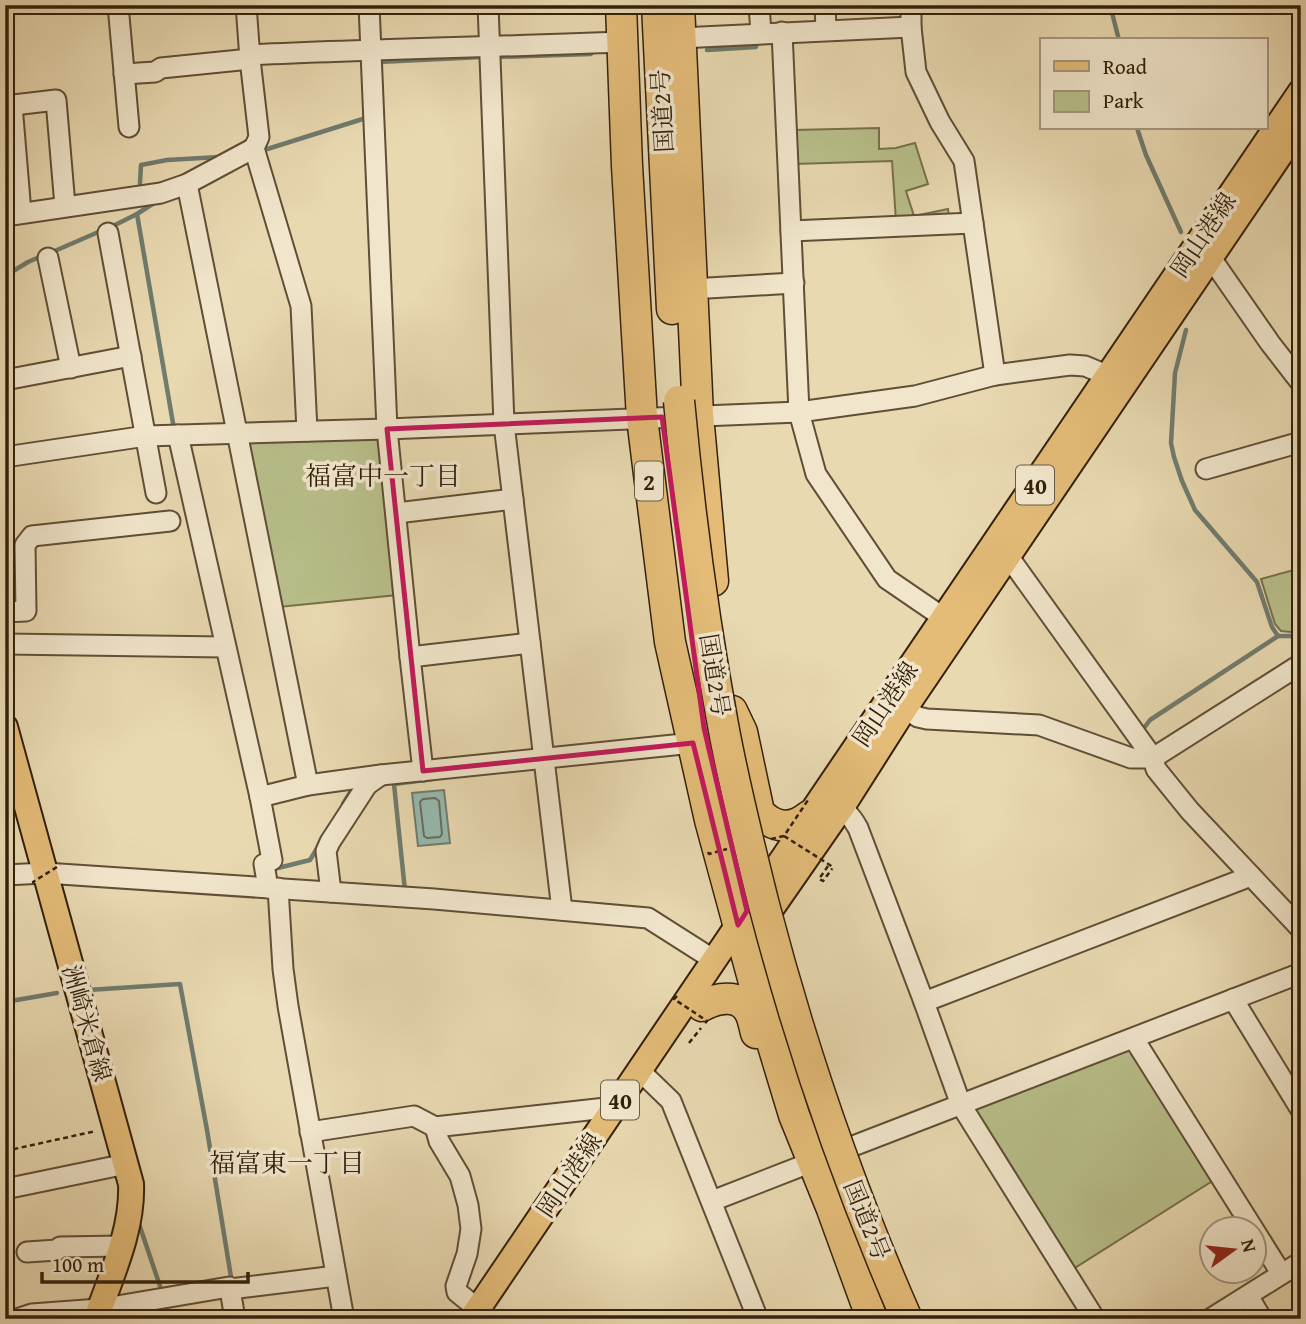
<svg xmlns="http://www.w3.org/2000/svg" width="1306" height="1324" viewBox="0 0 1306 1324" font-family="'Gentium Book Plus','Noto Serif JP',serif">
  <style>
    .green { fill: #b8bf8a; stroke: #75704b; stroke-width: 2 }
    .water { fill: #97baaf; stroke: #6f7c6e; stroke-width: 2 }
    .lines { fill: none; stroke-linecap: round; stroke-linejoin: round }
    .shore { stroke: #646d5e; stroke-width: 2 }
    .stream { stroke: #6f7c6e; stroke-width: 4.5 }
    .minor-casing { stroke: #604e35; stroke-width: 23 }
    .major-casing { stroke: #32200c; stroke-width: 28 }
    .highway-casing { stroke: #32200c; stroke-width: 33 }
    .path { stroke: #32200c; stroke-width: 2.5; stroke-dasharray: 5 3.5; stroke-linecap: butt }
    .minor { stroke: #f1e6cc; stroke-width: 19 }
    .major { stroke: #e4bc78; stroke-width: 24 }
    .highway { stroke: #e4bc78; stroke-width: 30 }
    .highway-bridge-casing { stroke: #32200c; stroke-width: 33; stroke-linecap: butt }
    .path-bridge { stroke: #32200c; stroke-width: 2.5; stroke-dasharray: 5 3.5; stroke-linecap: butt }
    .highway-bridge { stroke: #e4bc78; stroke-width: 30 }
    .marked { fill: none; stroke: #c2185b; stroke-width: 5; stroke-linejoin: round }
    .labels { text-anchor: middle; dominant-baseline: central; stroke-width: 7; stroke-linejoin: round; paint-order: stroke }
    .shield { fill: #f1e6cc; stroke: #6b5b46; stroke-width: 2 }
    .shield-label { font-size: 23px; font-weight: bold; fill: #32200c }
    .street-label { font-size: 24px; fill: #32200c; stroke: #f1e6cc }
    .neighbourhood-label { font-size: 26px; fill: #32200c; stroke: #f1e6cc }
  </style>
  <rect width="100%" height="100%" fill="#e9d9b1"/>
  <filter id="stains"><feTurbulence type="fractalNoise" baseFrequency=".00286" numOctaves="4"/><feColorMatrix values="0 0 0 0 .2 0 0 0 0 .09 0 0 0 0 .02 0 0 0 .5 -.17"/></filter>
  <radialGradient id="worn" r=".72"><stop offset=".6" stop-color="#630" stop-opacity="0"/><stop offset="1" stop-color="#630" stop-opacity=".3"/></radialGradient>
  <g class="green">
    <polygon points="879,128 879,149 896,148 915,143 928,184 906,191 914,216 948,209 949,220 896,221 892,161 794,164 794,130"/>
    <polygon points="373,435 380,441 397,595 279,607 245,446 251,439"/>
    <polygon points="1301,568 1301,633 1281,631 1275,624 1261,579"/>
    <polygon points="1125,1048 1135,1052 1214,1180 1073,1269 975,1112 979,1106"/>
  </g>
  <polygon class="water" points="444,790 450,843 418,846 412,793"/>
  <g class="lines">
    <polygon class="shore" points="435,798 439,801 442,834 440,837 427,838 424,836 420,802 423,799"/>
    <g class="stream">
      <polyline points="1110,5 1119,40"/>
      <polyline points="707,50 756,47 756,44"/>
      <polyline points="497,57 591,54"/>
      <polyline points="379,65 379,62 482,57"/>
      <polyline points="1137,128 1146,155 1181,232"/>
      <polyline points="261,151 369,117"/>
      <polyline points="140,183 141,165 167,160 219,157"/>
      <polyline points="137,214 154,203"/>
      <polyline points="111,227 137,214 174,429"/>
      <polyline points="50,253 103,230"/>
      <polyline points="5,276 28,262 42,256"/>
      <polyline points="1186,330 1175,373 1171,443 1174,457 1182,481 1195,510 1257,582 1272,627 1278,636"/>
      <polyline points="1141,732 1150,720 1278,636 1293,636 1301,638"/>
      <polyline points="343,804 351,791 350,784"/>
      <polyline points="274,869 310,860 319,845"/>
      <polyline points="405,891 394,784 433,779"/>
      <polyline points="88,990 180,984 207,1130 231,1277"/>
      <polyline points="5,1002 57,993"/>
      <polyline points="138,1221 161,1289"/>
    </g>
    <g class="minor-casing">
      <g id="minor">
        <polyline points="118,5 129,127"/>
        <polyline points="246,5 250,59 259,137 254,148 301,306 307,431"/>
        <polyline points="369,5 387,429 410,657 423,771"/>
        <polyline points="488,5 504,424 562,910"/>
        <polyline points="759,5 761,33"/>
        <polyline points="825,5 826,30"/>
        <polyline points="911,5 911,27 916,72 940,122 964,161 995,375"/>
        <polyline points="782,32 799,412 816,474 887,579 944,618"/>
        <polyline points="680,38 911,27"/>
        <path d="M249,55c124,-6 249,-8 373,-13"/>
        <polyline points="124,74 155,72 161,68 250,59"/>
        <polyline points="12,105 21,213"/>
        <polyline points="5,106 56,100 65,206"/>
        <polyline points="187,184 308,785"/>
        <polyline points="5,216 161,193 187,184 254,148"/>
        <polyline points="791,231 973,223"/>
        <polyline points="108,233 156,493"/>
        <polyline points="1204,248 1270,343 1301,383"/>
        <polyline points="48,258 71,368"/>
        <polyline points="691,289 794,283"/>
        <polyline points="5,380 131,356"/>
        <polyline points="178,435 260,797 272,860 264,864 268,888"/>
        <polyline points="5,457 146,436 387,429 799,412 915,396 995,375 1070,365 1085,366 1109,376"/>
        <polyline points="1206,469 1301,442"/>
        <polyline points="397,513 513,499"/>
        <polyline points="997,549 1008,556 1153,758 1156,769 1190,811 1301,929"/>
        <polyline points="5,612 26,611 25,545 32,536 170,521"/>
        <polyline points="5,644 225,647"/>
        <polyline points="410,657 530,643"/>
        <polyline points="893,701 918,717 927,719 1039,725 1131,758 1153,758 1301,664"/>
        <polyline points="260,797 308,785 381,775 693,743"/>
        <path d="M830,800c13,8 21,15 28,28l66,174 37,103 134,214"/>
        <polyline points="5,875 45,873 434,899 648,918 714,960"/>
        <polyline points="278,888 283,969 288,1006 344,1319"/>
        <polyline points="331,892 326,851 330,842 367,785 381,775"/>
        <polyline points="1233,999 1301,1110"/>
        <polyline points="924,1002 1251,876"/>
        <polyline points="1134,1039 1281,1273"/>
        <polyline points="640,1071 671,1101 758,1319"/>
        <polyline points="435,1127 439,1141 460,1176 468,1205 471,1229 467,1254 456,1286 457,1292 478,1309"/>
        <polyline points="310,1132 414,1116 435,1127 615,1107"/>
        <polyline points="848,1148 1301,973"/>
        <polyline points="5,1189 126,1164"/>
        <polyline points="712,1201 812,1162"/>
        <polyline points="27,1252 57,1250 60,1247 122,1246"/>
        <polyline points="230,1289 235,1319"/>
        <polyline points="1248,1296 1262,1319"/>
        <polyline points="17,1319 32,1314 99,1309 229,1287 230,1289 336,1276"/>
        <polyline points="1210,1319 1301,1262"/>
      </g>
    </g>
    <g class="major-casing">
      <g id="major">
        <path d="M5,727l126,457c2,46 -20,92 -35,135"/>
        <polyline points="760,925 842,807 905,708 1301,124"/>
        <polyline points="471,1319 790,848 809,816 1301,91"/>
      </g>
    </g>
    <g class="highway-casing">
      <g id="highway">
        <polyline points="621,5 627,166 642,418 670,642 710,820 755,986 794,1115 832,1209 872,1319"/>
        <polyline points="657,5 672,309"/>
        <polyline points="679,5 698,415 713,581"/>
        <path d="M732,711l10,21 17,80c15,17 33,18 50,4"/>
        <path d="M702,1006c14,-8 37,-13 47,5 4,6 5,15 7,22"/>
      </g>
    </g>
    <g class="path">
      <polyline points="828,866 819,879 823,881 832,869"/>
      <polyline points="689,1043 701,1028"/>
      <polyline points="5,1151 96,1131"/>
    </g>
    <use href="#minor" class="minor"/>
    <use href="#major" class="major"/>
    <use href="#highway" class="highway"/>
    <g class="highway-bridge-casing">
      <path id="highway-bridge" d="M679,401c10,108 24,216 44,324 11,60 26,120 41,180 37,142 84,280 143,414"/>
    </g>
    <g class="path-bridge">
      <polyline points="784,836 833,867 832,869"/>
      <polyline points="771,839 784,836 808,800"/>
      <polyline points="708,852 709,854 727,849"/>
      <polyline points="34,884 33,882 60,865"/>
      <polyline points="677,996 674,999 707,1021 705,1023"/>
    </g>
    <use href="#highway-bridge" class="highway-bridge"/>
  </g>
  <path class="marked" d="M662,417l42,311 43,183 -9,14 -45,-182 -270,28 -36,-342z"/>
  <g class="labels">
    <g class="shield">
      <rect x="635" y="461.5" width="28" height="39" rx="5"/>
      <rect x="1016" y="465.5" width="38" height="39" rx="5"/>
      <rect x="601" y="1080.5" width="38" height="39" rx="5"/>
    </g>
    <g class="shield-label">
      <text x="649" y="481">2</text>
      <text x="1035" y="485">40</text>
      <text x="620" y="1100">40</text>
    </g>
    <g class="street-label">
      <text transform="translate(662 111) rotate(-93)">国道2号</text>
      <text transform="translate(1203 235) rotate(-56)">岡山港線</text>
      <text transform="translate(715 675) rotate(81)">国道2号</text>
      <text transform="translate(885 704) rotate(-56)">岡山港線</text>
      <text transform="translate(87 1023) rotate(74)">洲崎米倉線</text>
      <text transform="translate(569 1175) rotate(-56)">岡山港線</text>
      <text transform="translate(867 1220) rotate(68)">国道2号</text>
    </g>
    <g class="neighbourhood-label">
      <text x="383" y="475">福富中一丁目</text>
      <text x="287" y="1162">福富東一丁目</text>
    </g>
  </g>
  <rect width="1306" height="1324" fill="none" stroke="#e9d9b1" stroke-width="28"/>
  <rect x="7" y="7" width="1292" height="1310" fill="none" stroke="#32200c" stroke-width="3.5"/>
  <rect x="14" y="14" width="1278" height="1296" fill="none" stroke="#32200c" stroke-width="2"/>
  <rect x="1040" y="38" width="228" height="91" fill="#f1e6cc" stroke="#a5977f" stroke-width="2"/>
  <rect x="1054" y="61" width="35" height="10" fill="#e4bc78" stroke="#a5977f" stroke-width="2"/>
  <text x="1103" y="74" font-size="21" fill="#32200c">Road</text>
  <rect x="1054" y="91" width="35" height="21" fill="#b8bf8a" stroke="#a5977f" stroke-width="2"/>
  <text x="1103" y="108" font-size="21" fill="#32200c">Park</text>
  <g transform="translate(1233 1250) rotate(75)"><circle r="33" fill="#f1e6cc" stroke="#a5977f" stroke-width="2"/>
  <path d="M0-5L12 26L0 18L-12 26Z" fill="#8f2418"/>
  <text y="-10" font-size="19" font-weight="bold" text-anchor="middle" fill="#32200c">N</text>
  </g>
  <path d="M42 1272v10h206v-10" fill="none" stroke="#32200c" stroke-width="3.5"/>
  <text x="52" y="1272" font-size="21" fill="#32200c" stroke="#f1e6cc" stroke-width="5" paint-order="stroke">100 m</text>
  <rect width="100%" height="100%" filter="url(#stains)"/>
  <rect width="100%" height="100%" fill="url(#worn)"/>
</svg>
